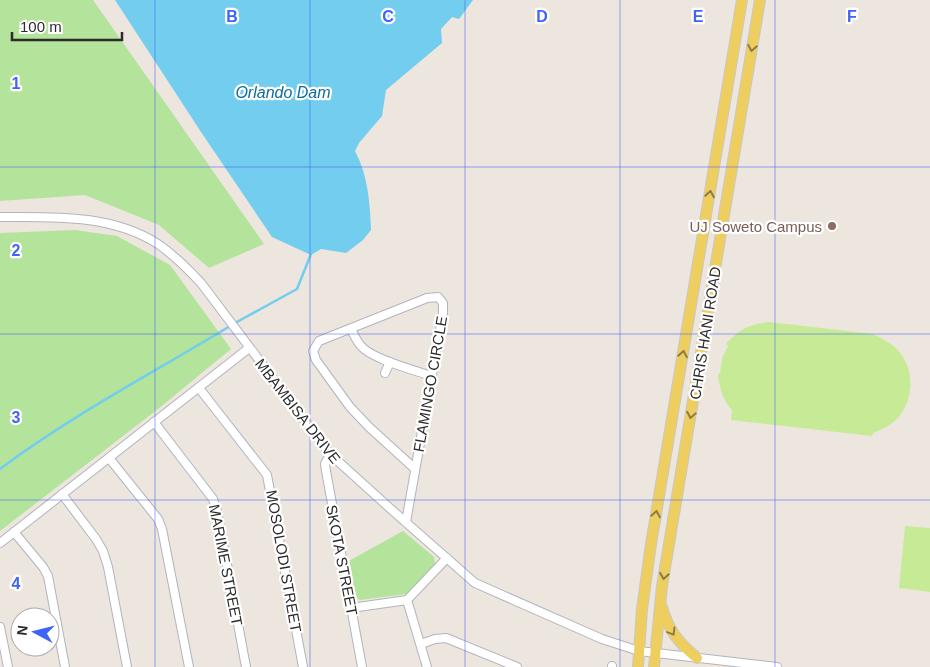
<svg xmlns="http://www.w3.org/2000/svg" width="930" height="667" viewBox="0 0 930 667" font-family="Helvetica,sans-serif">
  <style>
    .green { fill: #b4e39b }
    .pitch { fill: #c7ea97 }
    .water { fill: #72cdee }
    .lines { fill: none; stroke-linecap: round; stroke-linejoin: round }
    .stream { stroke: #72cdee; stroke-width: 2.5 }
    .minor-casing { stroke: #b1b4bf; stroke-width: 10 }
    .major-casing { stroke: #c8c8c8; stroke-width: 12 }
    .minor { stroke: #fff; stroke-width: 8 }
    .major { stroke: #efce60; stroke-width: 10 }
    .oneway { stroke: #8d7c46 }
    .grid { fill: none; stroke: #4063f8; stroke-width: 1; stroke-opacity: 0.55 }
    .education-dot { fill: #8d6e63; stroke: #fff; stroke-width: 2 }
    .labels { text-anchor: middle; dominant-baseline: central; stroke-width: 4.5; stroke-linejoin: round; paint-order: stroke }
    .education-label { font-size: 15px; fill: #785e54; stroke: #fff; text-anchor: end }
    .street-label { font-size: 15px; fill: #2b2b2b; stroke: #fff }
    .water-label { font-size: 16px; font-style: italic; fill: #0f6c9c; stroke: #fff }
    .grid-label { font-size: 16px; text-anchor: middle; font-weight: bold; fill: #4063f8; stroke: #fff; stroke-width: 4.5; stroke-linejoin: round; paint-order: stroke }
  </style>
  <rect width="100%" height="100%" fill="#ede6de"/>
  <g class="green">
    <polygon points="0,0 93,0 264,244 209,268 159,225 85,195 0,201"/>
    <polygon points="75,230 117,236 170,265 231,349 158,409 0,531 0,233"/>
    <path d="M403,531l31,26 1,7 -28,30 -47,6c-11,-5 -11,-27 -13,-38z"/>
  </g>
  <g class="pitch">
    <path d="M769,322l104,12c10,5 21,10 28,20 16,21 11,55 -10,70 -5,4 -12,6 -18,9l-1,3 -141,-16 1,-10c-9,-9 -13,-23 -14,-36l2,-1 2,-15 6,-12 -2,-2c15,-16 22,-19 43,-22z"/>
    <polygon points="905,526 930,528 930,592 899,588"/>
  </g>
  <path class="water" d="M115,0h358l-14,19 -7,-2 -11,12 1,14 -56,47 -4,26 -23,27 -4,8c13,24 15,52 16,79l-8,10 -17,13 -25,-4 -10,6 -39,-18 -71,-105z"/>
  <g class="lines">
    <g class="stream">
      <polyline points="235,323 297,289 311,254"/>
      <path d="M0,469c72,-54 153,-96 230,-143"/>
    </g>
    <g class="minor-casing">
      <g id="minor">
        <path d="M0,217c53,0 111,-3 158,27 16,11 30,25 43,39l129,171 63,57 82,72 127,56 37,12 138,16"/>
        <path d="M351,329c3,6 6,13 10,17 11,13 53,24 70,30"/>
        <polyline points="385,373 390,362"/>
        <polyline points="199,388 267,475 303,667"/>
        <polyline points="154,422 213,499 217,511 246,667"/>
        <polyline points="330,454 325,464 326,471 362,667"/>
        <polyline points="109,458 158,519 162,529 189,667"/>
        <polyline points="62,494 96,539 103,551 108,567 127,667"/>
        <polyline points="406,522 443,313 443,303 438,297 427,298 319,341 313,351 316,360 350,407 369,427 414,468"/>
        <polyline points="14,532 43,567 48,576 65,667"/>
        <polyline points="0,543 249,348"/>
        <polyline points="407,600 427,667"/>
        <polyline points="351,608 407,600 447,558"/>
        <polyline points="0,627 8,667"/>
        <polyline points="421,644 435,639 446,638 517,667"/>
        <polyline points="612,666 612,667"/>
      </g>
    </g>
    <g class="major-casing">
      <g id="major">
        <path d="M662,607c6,23 17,36 35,51"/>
        <polyline points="638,667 642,609 651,544 742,0"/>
        <polyline points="654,667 662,586 760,0"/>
      </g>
    </g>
    <use href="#minor" class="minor"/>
    <use href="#major" class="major"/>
  </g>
  <defs><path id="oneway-chevron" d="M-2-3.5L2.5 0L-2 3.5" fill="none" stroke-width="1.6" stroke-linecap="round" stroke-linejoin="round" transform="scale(1.25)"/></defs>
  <g class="oneway">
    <use href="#oneway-chevron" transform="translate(752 48) rotate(100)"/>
    <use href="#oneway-chevron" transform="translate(710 194) rotate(-81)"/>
    <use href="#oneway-chevron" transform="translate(683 354) rotate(-80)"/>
    <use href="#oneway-chevron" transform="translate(691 415) rotate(100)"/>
    <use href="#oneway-chevron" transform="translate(656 514) rotate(-81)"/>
    <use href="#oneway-chevron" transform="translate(664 576) rotate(99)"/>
    <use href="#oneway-chevron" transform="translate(672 632) rotate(59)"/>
  </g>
  <path class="grid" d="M155,0v667M310,0v667M465,0v667M620,0v667M775,0v667M0,167h930M0,334h930M0,500h930"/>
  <circle class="education-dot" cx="832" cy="226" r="5"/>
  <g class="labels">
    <g class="education-label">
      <text x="822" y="226">UJ Soweto Campus</text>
    </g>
    <g class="street-label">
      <text transform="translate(705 333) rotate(-81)">CHRIS HANI ROAD</text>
      <text transform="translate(430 384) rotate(-80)">FLAMINGO CIRCLE</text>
      <text transform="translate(298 411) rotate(52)">MBAMBISA DRIVE</text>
      <text transform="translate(342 560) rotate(79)">SKOTA STREET</text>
      <text transform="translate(284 561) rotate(80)">MOSOLODI STREET</text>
      <text transform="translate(226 565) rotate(79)">MARIME STREET</text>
    </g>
    <g class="water-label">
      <text x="283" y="92">Orlando Dam</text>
    </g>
  </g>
  <g class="grid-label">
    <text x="232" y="22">B</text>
    <text x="388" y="22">C</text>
    <text x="542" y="22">D</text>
    <text x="698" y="22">E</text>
    <text x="852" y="22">F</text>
    <text x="16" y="89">1</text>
    <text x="16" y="256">2</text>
    <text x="16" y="423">3</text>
    <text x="16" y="589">4</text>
  </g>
  <g transform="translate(35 632) rotate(277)"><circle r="24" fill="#ffffff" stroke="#aaaaaa"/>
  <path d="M0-4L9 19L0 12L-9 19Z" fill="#4063f8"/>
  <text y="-8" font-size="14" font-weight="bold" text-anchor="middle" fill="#2b2b2b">N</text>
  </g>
  <path d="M12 32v8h110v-8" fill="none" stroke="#2b2b2b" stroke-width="2.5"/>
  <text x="20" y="32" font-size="15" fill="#2b2b2b" stroke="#ffffff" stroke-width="4" paint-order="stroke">100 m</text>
</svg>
